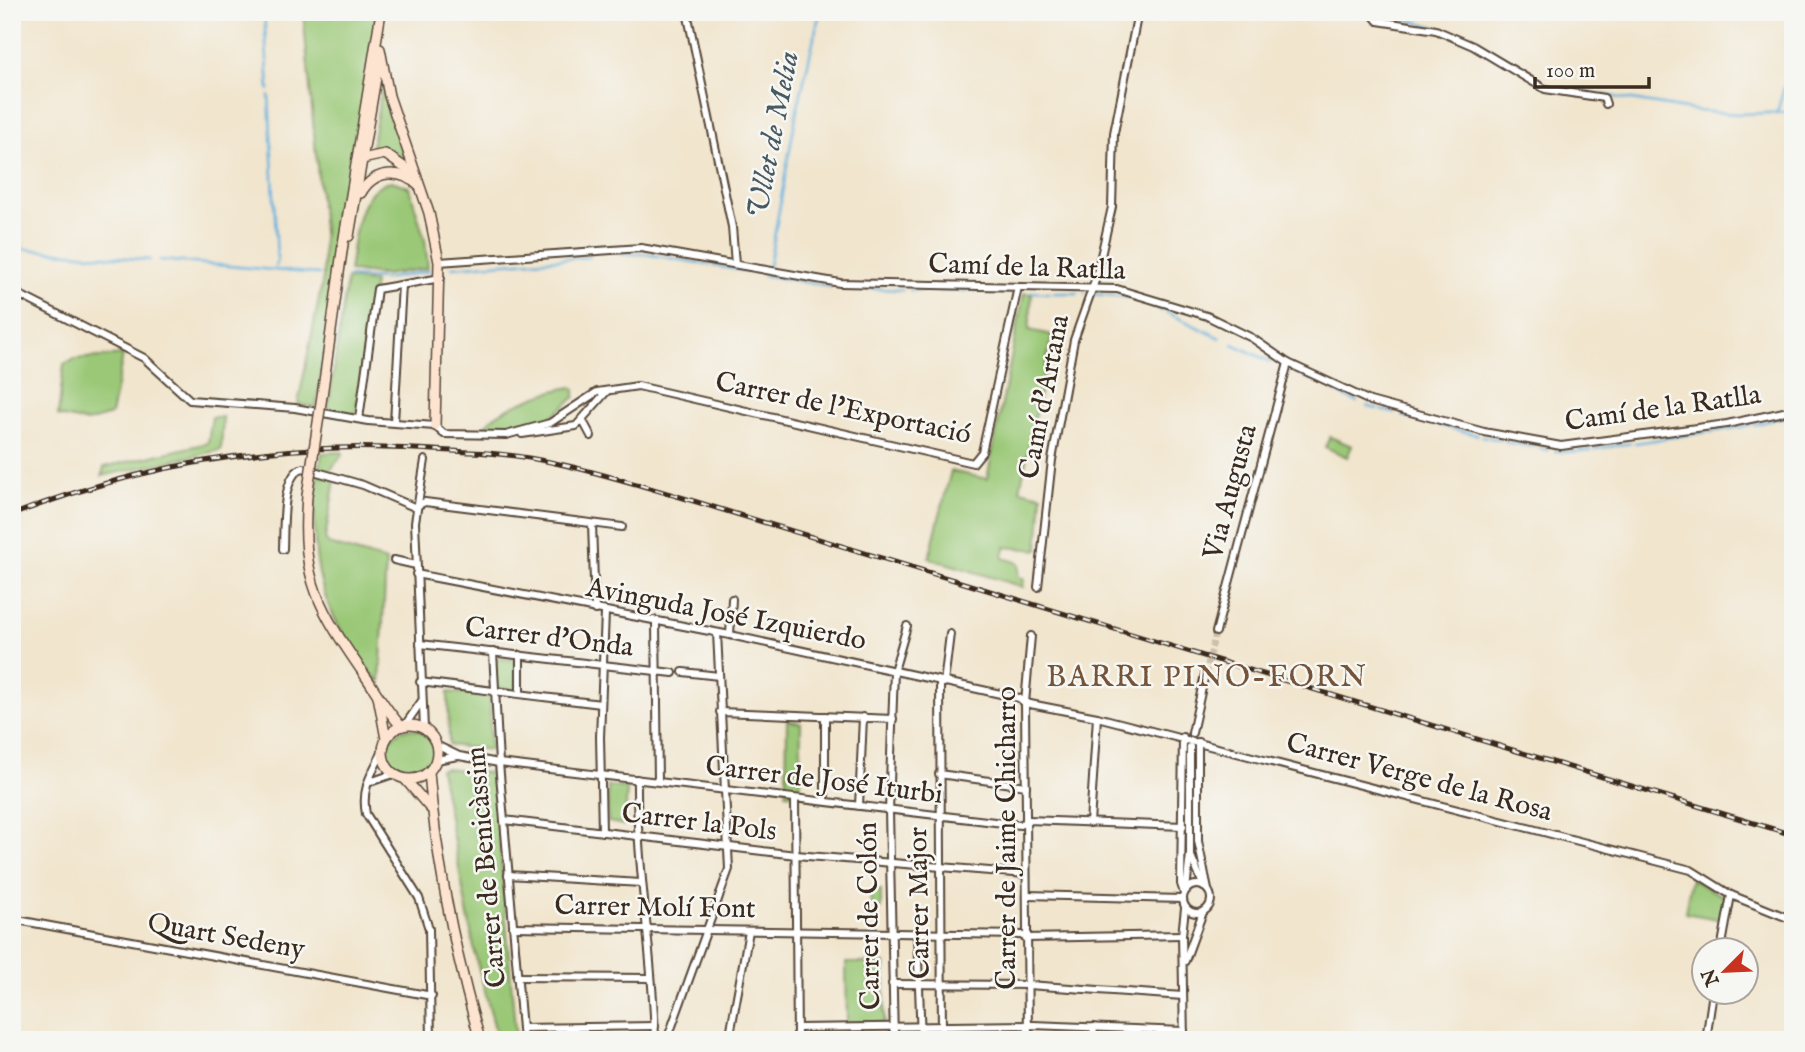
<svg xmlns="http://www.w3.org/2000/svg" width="1805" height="1052" viewBox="0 0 1805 1052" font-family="'IM FELL English',serif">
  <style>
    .green { fill: #9ac876; stroke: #6a794a; stroke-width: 2 }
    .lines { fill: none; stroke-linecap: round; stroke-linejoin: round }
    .stream { stroke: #64b0dd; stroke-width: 2.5 }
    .street-tunnel { stroke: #cdc0aa; stroke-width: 6; stroke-dasharray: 6 3; stroke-linecap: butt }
    .street-casing { stroke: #564638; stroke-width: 10 }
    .secondary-casing { stroke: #564638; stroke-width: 12 }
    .street { stroke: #fff; stroke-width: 6 }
    .secondary { stroke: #fde4d1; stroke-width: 9 }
    .rail-casing { stroke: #3b2a1e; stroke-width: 5 }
    .rail { stroke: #f6f6f2; stroke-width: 2.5; stroke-dasharray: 8; stroke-linecap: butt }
    .secondary-bridge-casing { stroke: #564638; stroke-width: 12; stroke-linecap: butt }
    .secondary-bridge { stroke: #fde4d1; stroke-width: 9 }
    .labels { text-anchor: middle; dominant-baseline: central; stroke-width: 5; stroke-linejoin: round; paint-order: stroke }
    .street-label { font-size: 28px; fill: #3b2a1e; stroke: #f6f6f2 }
    .water-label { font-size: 30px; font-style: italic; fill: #495961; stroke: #f6f6f2 }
    .neighbourhood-label { font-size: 30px; letter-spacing: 2px; fill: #765439; stroke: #f6f6f2 }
  </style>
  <rect width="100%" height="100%" fill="#f6f6f2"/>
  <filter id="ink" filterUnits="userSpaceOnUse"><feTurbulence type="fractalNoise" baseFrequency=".0143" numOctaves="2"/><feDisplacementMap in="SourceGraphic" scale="14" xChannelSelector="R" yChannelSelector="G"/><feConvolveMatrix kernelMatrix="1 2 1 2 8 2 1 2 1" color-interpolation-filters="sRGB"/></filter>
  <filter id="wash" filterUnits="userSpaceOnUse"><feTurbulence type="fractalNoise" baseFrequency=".00686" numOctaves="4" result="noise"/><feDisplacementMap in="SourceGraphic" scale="28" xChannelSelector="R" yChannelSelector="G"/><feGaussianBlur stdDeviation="1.57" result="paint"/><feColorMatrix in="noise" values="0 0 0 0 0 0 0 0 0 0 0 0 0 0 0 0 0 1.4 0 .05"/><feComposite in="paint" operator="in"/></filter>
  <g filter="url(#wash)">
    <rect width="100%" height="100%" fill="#f1e5cd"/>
    <g class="green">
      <polygon points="303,12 377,14 316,407 298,404 323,278 323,231"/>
      <polygon points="382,86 405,157 405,159 391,151 371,151"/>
      <path d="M392,181l17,6 16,53 3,28 -44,7 -35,-4c5,-29 7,-85 43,-90z"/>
      <polygon points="347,279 374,282 356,414 328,409"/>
      <polygon points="1024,293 1032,294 1029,330 1052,335 1020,490 1042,495 1038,550 1005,547 1003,558 1019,563 1018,577 1024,578 1023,587 929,558 951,471 987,479"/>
      <polygon points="123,355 111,415 87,422 58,416 64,364 75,359"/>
      <path d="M571,387l4,2v8l-27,23 -64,9c7,-20 65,-38 87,-42z"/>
      <polygon points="212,417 223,417 221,450 102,476 104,467 208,443"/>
      <polygon points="1330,437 1352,446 1347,457 1325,447"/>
      <polygon points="322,453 342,452 343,454 329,472 320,467"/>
      <path d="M318,475l17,5 -10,59 3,5 58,17 -6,122c-61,-68 -73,-121 -62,-208z"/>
      <polygon points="496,658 516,660 516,690 496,687"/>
      <polygon points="448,692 487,696 490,700 490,750 449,745"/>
      <polygon points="787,720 801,723 800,794 786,793"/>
      <circle cx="410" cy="752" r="23"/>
      <polygon points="444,768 491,773 494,777 516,1040 498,1040 476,958 440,769"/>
      <polygon points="608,786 627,788 625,825 608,822"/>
      <polygon points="1691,879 1725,897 1723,920 1685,913"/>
      <polygon points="870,890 881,890 881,908 871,909"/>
      <polygon points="846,963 885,963 884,1023 847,1023"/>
    </g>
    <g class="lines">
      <g class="stream">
        <polyline points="264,12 269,90"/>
        <polyline points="1360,12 1370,15"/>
        <polyline points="1382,19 1410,20 1441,29"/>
        <polyline points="1544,85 1697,111 1739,114 1793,112"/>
        <polyline points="269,96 277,258"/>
        <polyline points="1777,113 1793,54"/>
        <polyline points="12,248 150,260"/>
        <polyline points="619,254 646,254 710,265"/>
        <polyline points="160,260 319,274"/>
        <polyline points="547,260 590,257"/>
        <polyline points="276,266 277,261"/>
        <polyline points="714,266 752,272"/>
        <polyline points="769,266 796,115 820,12"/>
        <polyline points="452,267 546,260"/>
        <polyline points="763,275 816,284"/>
        <polyline points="349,277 385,279 429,271"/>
        <polyline points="818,284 830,287"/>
        <polyline points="838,288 856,288"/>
        <polyline points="857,288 903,290"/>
        <polyline points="910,290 948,291"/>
        <polyline points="949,291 967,291"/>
        <polyline points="975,291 1010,292"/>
        <polyline points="1032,292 1049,293"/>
        <polyline points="1053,293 1078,293"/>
        <polyline points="1084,293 1085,293"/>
        <polyline points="1093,294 1137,298"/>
        <polyline points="1138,299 1162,311"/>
        <polyline points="1166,312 1220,338"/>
        <polyline points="1233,344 1271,362"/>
        <polyline points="1302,376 1311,380"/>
        <polyline points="1332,390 1357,402"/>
        <polyline points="1367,406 1377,409"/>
        <polyline points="1381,410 1394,413"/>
        <polyline points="1403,416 1418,420"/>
        <polyline points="1783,417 1793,415"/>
        <polyline points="1423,421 1477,435"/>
        <polyline points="1769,421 1783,417"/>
        <polyline points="1754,425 1768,421"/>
        <polyline points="1710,432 1750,426"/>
        <polyline points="1482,436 1501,440"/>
        <polyline points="1505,442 1534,447"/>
        <polyline points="1635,443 1706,432"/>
        <polyline points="1538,448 1548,450"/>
        <polyline points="1595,449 1631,443"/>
        <polyline points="1555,451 1577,452"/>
        <polyline points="1579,451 1591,450"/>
      </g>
    </g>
  </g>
  <g filter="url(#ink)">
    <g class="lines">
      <polyline class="street-tunnel" points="1205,674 1216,632"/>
      <g class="street-casing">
        <g id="street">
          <polyline points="687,12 732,227 735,264"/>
          <polyline points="1370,12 1378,21 1436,30 1473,46 1545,89 1604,98 1606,104"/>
          <polyline points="439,262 641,248 840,283 1117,289 1207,316 1252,338 1288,363 1370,401 1484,432 1561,446 1727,424 1793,410"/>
          <polyline points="12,291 144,358 190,400 295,408 368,421 435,426 444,434 507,435"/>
          <polyline points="359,419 377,289 441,278"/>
          <polyline points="583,421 591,436"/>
          <polyline points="394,422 402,285"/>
          <polyline points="522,434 576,426 607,391"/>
          <polyline points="506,435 550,423 597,392 638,386 973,463 982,452 1018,287"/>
          <polyline points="592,524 595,610"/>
          <path d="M283,549c1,-20 -2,-75 20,-81l60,17 51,22 11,-5 197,25"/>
          <polyline points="394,560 416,565"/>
          <polyline points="416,574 730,635 1019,698 1025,703 1097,717 1691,870 1731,895 1793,920"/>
          <polyline points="1038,587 1052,460 1074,340 1096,278 1112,207 1114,133 1138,12"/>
          <polyline points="656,623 658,781"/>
          <polyline points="1216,632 1288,363"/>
          <polyline points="730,635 732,599"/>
          <polyline points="420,644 673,673"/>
          <polyline points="493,652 499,763 523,1040"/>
          <polyline points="520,655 520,694"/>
          <polyline points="683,672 719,676"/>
          <polyline points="420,682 601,704"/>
          <polyline points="940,682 942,1040"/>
          <polyline points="944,683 950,634"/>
          <polyline points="720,712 893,719"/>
          <polyline points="405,725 421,702"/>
          <polyline points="424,729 415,522 425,460"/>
          <polyline points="1192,733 1205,674"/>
          <polyline points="1183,737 1181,884 1184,893"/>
          <polyline points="1198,742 1198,841 1208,890"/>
          <polyline points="436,745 459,756 499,763 1020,825 1028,820 1183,826"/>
          <path d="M382,753c-11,21 -21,36 -16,61l53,84 10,31 2,111"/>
          <polyline points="436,760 458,756"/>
          <polyline points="939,774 1026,786"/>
          <path d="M637,779c-1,88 16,173 18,261"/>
          <polyline points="370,782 393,774"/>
          <polyline points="795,799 797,1040"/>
          <polyline points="825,801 825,716"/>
          <polyline points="859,806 863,717"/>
          <polyline points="504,820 796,855 1026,874"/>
          <polyline points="1090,823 1097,717"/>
          <polyline points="602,832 600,737 605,613"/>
          <polyline points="1191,856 1204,887"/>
          <polyline points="508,875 641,883"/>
          <circle cx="1197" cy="899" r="14"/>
          <polyline points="1186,890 1190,854 1190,747"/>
          <polyline points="1027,895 1182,899"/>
          <polyline points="12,919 432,996"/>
          <polyline points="513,927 1021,935 1026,938 1182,935"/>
          <polyline points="917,934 921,1040"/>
          <polyline points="1721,950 1731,895"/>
          <polyline points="1185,961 1203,912"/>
          <polyline points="517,977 651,978"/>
          <polyline points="892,984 1028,985 1183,996"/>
          <polyline points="522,1028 655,1026"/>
          <polyline points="797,1028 1033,1025 1184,1031"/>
          <polyline points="667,1040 729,869 717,633"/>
          <polyline points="729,1040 749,931"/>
          <polyline points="894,1040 889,811 894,671 907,626"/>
          <polyline points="1028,1040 1025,703 1031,636"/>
          <polyline points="1093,1040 1094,1027"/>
          <polyline points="1184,1040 1182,935 1185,908"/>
          <polyline points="1706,1040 1713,992"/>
        </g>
      </g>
      <g class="secondary-casing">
        <g id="secondary">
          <polyline points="380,49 389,96 429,213 439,262 435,426"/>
          <polyline points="362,159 385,154 414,174"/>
          <path d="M361,193c13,-23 39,-25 58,-7"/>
          <polyline points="349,236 379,60"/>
          <polyline points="322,396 343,244 381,12"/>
          <path d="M307,496c-7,86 13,114 59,181 11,16 21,34 35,49"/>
          <polyline points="378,696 386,739"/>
          <circle cx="410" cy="752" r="27"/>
          <path d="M429,772c7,89 26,181 51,268"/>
          <polyline points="405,779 430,808"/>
        </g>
      </g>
      <use href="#street" class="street"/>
      <use href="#secondary" class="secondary"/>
      <g class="rail-casing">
        <path id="rail" d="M12,515c104,-41 214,-64 326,-67 44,-2 88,2 132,4 73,2 148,27 217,47l1106,336"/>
      </g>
      <use href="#rail" class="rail"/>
      <g class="secondary-bridge-casing">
        <polyline id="secondary-bridge" points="307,496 322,396"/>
      </g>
      <use href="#secondary-bridge" class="secondary-bridge"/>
    </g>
  </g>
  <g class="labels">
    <g class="street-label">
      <text transform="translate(1027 268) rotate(2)">Camí de la Ratlla</text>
      <text transform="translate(1045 397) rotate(-79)">Camí d'Artana</text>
      <text transform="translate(843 409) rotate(12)">Carrer de l'Exportació</text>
      <text transform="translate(1663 409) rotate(-8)">Camí de la Ratlla</text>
      <text transform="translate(1231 492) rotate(-75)">Via Augusta</text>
      <text transform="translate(726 615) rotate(11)">Avinguda José Izquierdo</text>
      <text transform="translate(549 638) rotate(7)">Carrer d'Onda</text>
      <text transform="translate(1419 778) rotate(15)">Carrer Verge de la Rosa</text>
      <text transform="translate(824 781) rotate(7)">Carrer de José Iturbi</text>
      <text transform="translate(699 823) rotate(7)">Carrer la Pols</text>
      <text transform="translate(1007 838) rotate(-90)">Carrer de Jaime Chicharro</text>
      <text transform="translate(487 867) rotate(-95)">Carrer de Benicàssim</text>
      <text transform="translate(920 903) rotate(-91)">Carrer Major</text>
      <text transform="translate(655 908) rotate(1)">Carrer Molí Font</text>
      <text transform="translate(870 916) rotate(-91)">Carrer de Colón</text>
      <text transform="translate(226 937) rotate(10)">Quart Sedeny</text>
    </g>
    <g class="water-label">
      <text transform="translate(774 135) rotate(-79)">Ullet de Melia</text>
    </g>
    <g class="neighbourhood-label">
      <text x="1207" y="678">BARRI PINO-FORN</text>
    </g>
  </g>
  <rect width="1805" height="1052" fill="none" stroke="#f6f6f2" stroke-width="42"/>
  <g transform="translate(1725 971) rotate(246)"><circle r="33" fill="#f6f6f2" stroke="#aba49d" stroke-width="2"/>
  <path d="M0-5L12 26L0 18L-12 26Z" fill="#c8321e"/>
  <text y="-10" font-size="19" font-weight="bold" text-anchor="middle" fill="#3b2a1e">N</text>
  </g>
  <path d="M1535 77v10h114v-10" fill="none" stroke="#3b2a1e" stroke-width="3.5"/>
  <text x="1546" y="77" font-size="21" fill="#3b2a1e" stroke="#f6f6f2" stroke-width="5" paint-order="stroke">100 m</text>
</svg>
